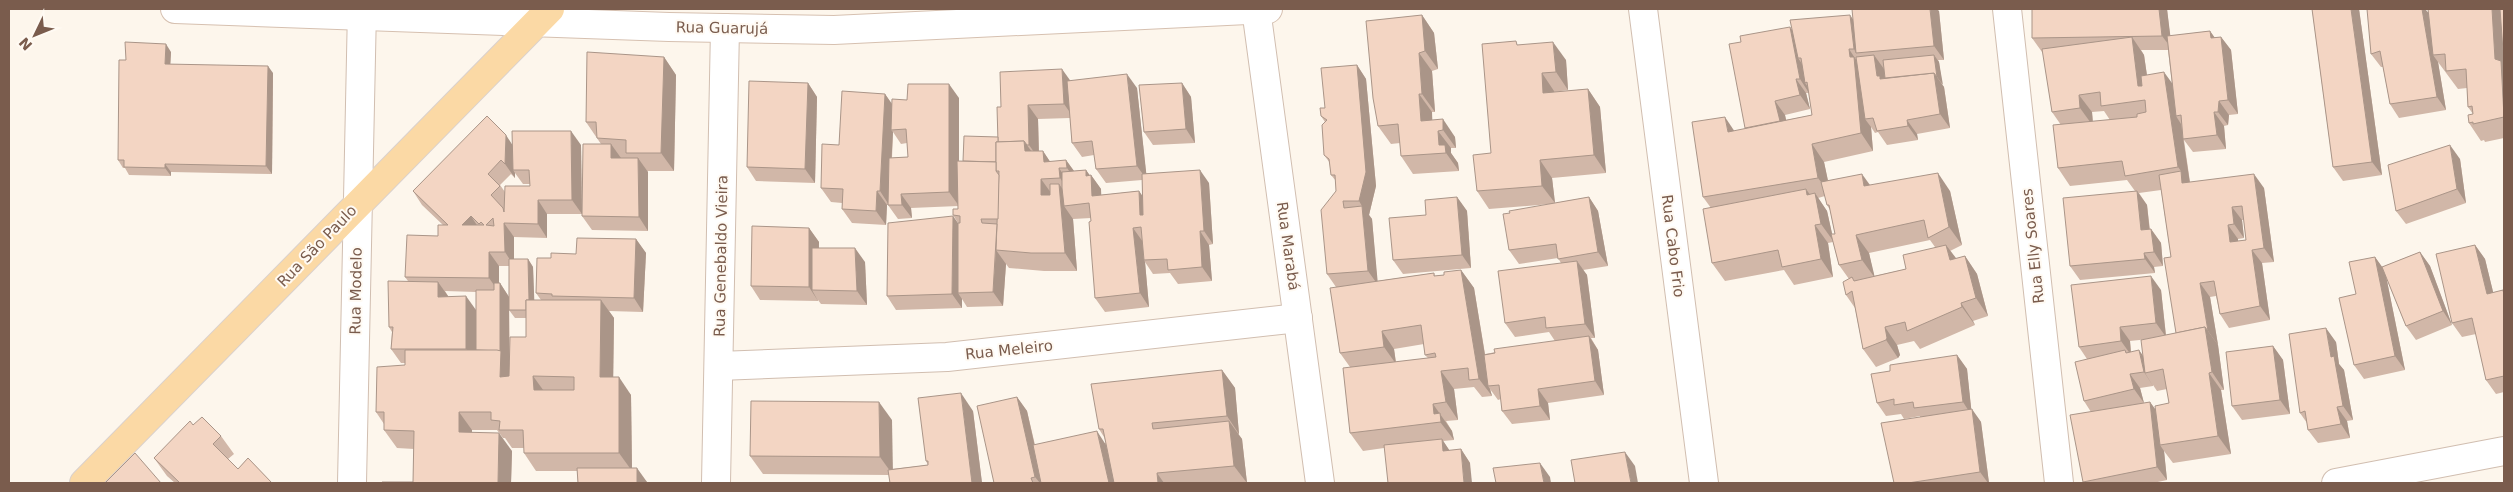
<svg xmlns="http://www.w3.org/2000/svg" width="2513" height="492" viewBox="0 0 2513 492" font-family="'DejaVu Sans',sans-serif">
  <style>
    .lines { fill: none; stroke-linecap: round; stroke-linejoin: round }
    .street-casing { stroke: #d1beb0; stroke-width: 30 }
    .secondary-casing { stroke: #d6c0b0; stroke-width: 30 }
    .primary-casing { stroke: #dad1cd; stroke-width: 30 }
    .street { stroke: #fff; stroke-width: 28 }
    .secondary { stroke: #fff; stroke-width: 28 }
    .primary { stroke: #fbd9a5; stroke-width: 28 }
    .wall { fill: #d1b7a8; fill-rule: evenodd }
    .shaded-wall { fill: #aa9588 }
    .building { fill: #f3d5c3; stroke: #aa9588; fill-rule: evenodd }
    .labels { text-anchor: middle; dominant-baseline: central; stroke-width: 4; stroke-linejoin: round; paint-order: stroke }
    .street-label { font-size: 15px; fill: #7a5c4d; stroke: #fffaf3 }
  </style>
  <rect width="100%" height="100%" fill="#fdf6ec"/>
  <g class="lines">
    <g class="street-casing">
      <g id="street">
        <polyline points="1256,9 1320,483"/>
        <polyline points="1643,9 1704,483"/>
        <polyline points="2007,9 2059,483"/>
        <polyline points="719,366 947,357 1298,318"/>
        <polyline points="352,483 362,9"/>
        <polyline points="716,483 725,28"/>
        <polyline points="2336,483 2504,451"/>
      </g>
    </g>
    <g class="secondary-casing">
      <polyline id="secondary" points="175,9 669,27 834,30 1268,9"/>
    </g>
    <g class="primary-casing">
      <polyline id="primary" points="84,483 550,9"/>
    </g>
    <use href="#street" class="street"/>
    <use href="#secondary" class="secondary"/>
    <use href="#primary" class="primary"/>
  </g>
  <g class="wall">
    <path d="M2032,9h135l3,27 40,-5 4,6h7l10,13 7,64 -9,1 -1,10 -4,1 2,23 -33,3 -9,-12 6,42 74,6 10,74 -12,1 8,57 -41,8 -9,-14 -4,-18 -6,1 8,48 6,45h-3l10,64 -58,9 -9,-12 3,29 -14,3h-69l-1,-1 8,-70 -7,-11 3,-42 -8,-12 82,-57 5,45 10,-2 -5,-76 -10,-67 -22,3 8,12 3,25 1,-1 10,14 2,23 -9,1 1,6 -75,7 -10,-14 65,-75 -8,-11 -57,6 -12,-18 3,-43 -9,-13 -9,-60h-1l-10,-14zM2141,50h27l4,34 -25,-9 -3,-20zM2104,111l6,9 -17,2 -1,-10zM2242,220h2l2,20 -8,1v-2l6,-1zM2149,339l-6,17 -12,-4 -1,-11zM2153,385l4,6 10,-2 2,14 -14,6 -5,-7 -6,1 -4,-15 13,-2z"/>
    <polygon points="2312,9 2359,9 2382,175 2343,181 2333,167"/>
    <polygon points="2369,9 2425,9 2429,14 2504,9 2504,138 2485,142 2484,140 2481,141 2469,123 2473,114 2468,107 2467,88 2458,89 2438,62 2446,110 2399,118 2390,104 2383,67 2381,67 2371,54"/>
    <path d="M1939,11l5,49h-6l1,2 3,23 2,2 6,41 -33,6 1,6 -31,5 -9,-13 -3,1 -4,-6 2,24 -49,11 4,19 42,4 80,6 12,54 -12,6 6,8 9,-3 12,18 11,42 -15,5 2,4 -55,24 -6,-8 -17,4 3,10 -2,3 -22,9 -13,-18 -8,-41 -9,-13 3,-16 -10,-14 -6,-23 -5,1 5,34 -39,8 -10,-15 -59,11 -13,-18 -1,-55 -8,-11 42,-69 -4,-86 51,-12 61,-11zM1806,93h3l3,22 -26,5 -1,-5 25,-6zM1825,196l2,9 3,5 5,24h-3l-5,-23 -9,-13zM1930,240l5,7 -29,22 -32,7 -5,-23z"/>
    <polygon points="1422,15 1434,33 1438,69 1432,71 1435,112 1432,112 1432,120 1455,137 1456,148 1451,148 1451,153 1458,163 1459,171 1413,174 1401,156 1400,143 1391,144 1378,126"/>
    <path d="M1519,45l47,15 2,30 -14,2 34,-3 12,18 6,66 -54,5 3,25 34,-6 9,14 10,55 -25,4 4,5 8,63h-4l7,12 6,45 -56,8 2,17 -38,4 -10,-13 -1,-12 -3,1 -8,-11 2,7 -10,1 -8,-10 -20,2 4,31 -12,1 6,10 2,9 -11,1 7,10 11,-2 9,14 -86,-15 -21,3 -13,-18v-66l-10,-14 -4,-66 -9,-13 9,-83v-10l-5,-6 -1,-12 -6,-8 1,-33 -4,-6 4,-8 32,-43 9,14 10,107 -7,29 3,4 5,62 57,-8 1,3 9,-1 17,-5 13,18 11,66 70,-13 -6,-9 -34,5 -10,-14 56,-60 -3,-5 -39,6 -10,-14 41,-46 -61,5 -12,-18 14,-38zM1424,344l1,11 3,3 -32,4 -2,-13z"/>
    <polygon points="171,52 170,64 273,73 272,174 171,172 171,176 129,175 125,168 123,168 118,160 126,60"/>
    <polygon points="664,57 676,75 674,171 647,171 648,172 648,231 592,230 582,216 601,144 586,122"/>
    <path d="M1070,81l67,7 9,85 63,10 4,61 -4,1 3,36 -34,3 -8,-11 -17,1 -8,-12 4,45 -44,5 -10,-14 -4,-80 -18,1 4,52h-33l-35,-3 -3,-4 -3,42 -36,1 -5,-8v9l-66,2 -9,-14 71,-73 -5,-8 5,-6v-3l-47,2 1,10 -14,1 -10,-14h-1l-1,20 -34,-2 -10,-14v-6l-11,-1 -10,-14 18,-43 46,-51 7,10 15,-4 52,-2v63h4l35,-24 3,-30zM1070,118l2,25 10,14 12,-2 2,14 10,14 36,-3v16l-3,-5 -38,4v-6l-10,-14 -1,1 -4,-6 -12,1 -8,-11 -16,2 -7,-11h-4l-1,-32zM893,132l8,12 6,-1 1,14 -16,1z"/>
    <polygon points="808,83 817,97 815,183 756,181 747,167"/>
    <polygon points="1182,83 1191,97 1195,143 1153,145 1144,132"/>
    <path d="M513,145h68l1,69h-35v24l-33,-1v22h14l5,8 1,33h7l-5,-7 15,-35 25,-4 60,-15 10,14 -3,59 -34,-1 5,7 -1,59 18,18 1,73 15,14v1h-69l-1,-12h-41l-12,-18v-5h-12l-7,-10h-2l-6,-8h-25v2l40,19 -1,32h-129l31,-1 1,-33 -17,-1 -13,-18v-6l-8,-12 29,-47v-2h-4l-10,-14 1,-17 -3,-5 19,-46 -3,-4 33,-41 5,-11 -21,-20 -9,-14zM515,173l8,11h7v2l-25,6 -5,-7 11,-11 4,4zM499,266h10v44l6,8h11v19l-16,26 -1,-66 -9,-14h-1zM445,291l31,1v58l-28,-54z"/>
    <polygon points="2460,159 2466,203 2406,224 2396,211"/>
    <polygon points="1457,197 1467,211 1471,268 1403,274 1393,260 1426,215"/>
    <polygon points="809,228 819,242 819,248 865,262 867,305 821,304 818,300 818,301 760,300 751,286"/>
    <polygon points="2475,245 2485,259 2493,292 2504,292 2504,392 2496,394 2486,380 2476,334 2462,337 2452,323"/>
    <polygon points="2420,252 2430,266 2452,325 2416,340 2406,326 2386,276 2405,370 2364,379 2354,365 2375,257 2382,267"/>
    <polygon points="2336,342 2339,364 2344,370 2353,420 2347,421 2350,438 2318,443 2308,430 2307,423 2300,413"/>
    <polygon points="2273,346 2283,360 2290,414 2242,420 2232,406"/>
    <polygon points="1957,355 1967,369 1971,409 1981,422 1989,483 1894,483 1920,417 1920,416 1904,419 1901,414 1886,416 1877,403 1890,371"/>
    <polygon points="1222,370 1235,388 1239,434 1238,434 1242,439 1247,483 994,483 1017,397 1027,411 1035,445 1106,443 1104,437 1099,429"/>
    <polygon points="973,411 982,483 889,475 763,474 750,456 892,420 892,469 928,465 926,461"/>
    <polygon points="193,425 221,436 234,454 228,459 238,469 248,458 272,483 175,483 167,476 154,458"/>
  </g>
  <g class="shaded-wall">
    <polygon points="1930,9 1937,9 1939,11 1944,60 1934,46"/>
    <polygon points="2159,9 2167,9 2172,49 2162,36"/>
    <polygon points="2351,9 2359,9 2382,175 2372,162"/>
    <polygon points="2422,9 2425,9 2431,16 2433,55 2438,62 2446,110 2437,97"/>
    <polygon points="2492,9 2504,9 2503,51 2504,52 2504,108 2495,59"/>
    <polygon points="1422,15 1434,33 1438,69 1425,51"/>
    <polygon points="1850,15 1863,33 1856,53 1854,49"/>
    <polygon points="1790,27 1800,40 1801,58 1798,58 1805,68 1807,82 1805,83 1808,87 1809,93 1800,79"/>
    <polygon points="2210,31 2220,45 2211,38"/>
    <polygon points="2132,37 2144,55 2151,104 2138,86"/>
    <polygon points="2221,37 2231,50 2238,114 2228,100"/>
    <polygon points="1553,42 1566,60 1568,90 1556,72"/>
    <polygon points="166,44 171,52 170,72 165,64"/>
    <polygon points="1849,49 1866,75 1865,119 1871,127 1873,151 1861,133"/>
    <polygon points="1419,53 1432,71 1435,112 1422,94"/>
    <polygon points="1874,55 1884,69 1886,85 1877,76"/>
    <polygon points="1934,55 1939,62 1943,85 1937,77"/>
    <polygon points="664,57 676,75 674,171 661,153"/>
    <polygon points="1357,65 1366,79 1376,186 1369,215 1372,219 1378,285 1368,271 1362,206 1359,201"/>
    <polygon points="268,66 273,73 272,174 266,166"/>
    <polygon points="1062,69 1072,83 1074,118 1064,104"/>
    <polygon points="2164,72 2177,90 2176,116 2181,124 2192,197 2182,183 2181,171 2178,167"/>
    <polygon points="1542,73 1554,91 1556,111 1543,93"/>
    <polygon points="1934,73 1944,87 1950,128 1940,114"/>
    <polygon points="1127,74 1137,88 1147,180 1137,166"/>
    <polygon points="1796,79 1806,93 1810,109 1800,95"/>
    <polygon points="808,83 817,97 815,183 805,169"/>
    <polygon points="1182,83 1191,97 1195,143 1186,129"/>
    <polygon points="949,84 959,98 959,206 949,192"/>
    <polygon points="1588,89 1600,107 1606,173 1594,155"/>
    <polygon points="885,94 894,107 891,130 893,132 889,205 880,191"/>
    <polygon points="1419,94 1432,112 1433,139 1421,121"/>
    <polygon points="2079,95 2092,112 2093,126 2080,108"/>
    <polygon points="1775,101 1785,115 1790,138 1780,124"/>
    <polygon points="2219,101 2229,115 2228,125 2218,112"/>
    <polygon points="1028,105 1038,119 1039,159 1029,145"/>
    <polygon points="2214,112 2224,126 2226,149 2217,135"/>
    <polygon points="1725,117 1737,135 1728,132"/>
    <polygon points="1443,119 1455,137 1456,148 1443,130"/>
    <polygon points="1907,120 1917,134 1918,140 1908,126"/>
    <polygon points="571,131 581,145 582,214 572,200"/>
    <polygon points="1438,131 1451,148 1451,153 1458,163 1459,171 1446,153 1439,145"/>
    <polygon points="506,135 515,149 513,170 515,173 515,178 505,164"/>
    <polygon points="1024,141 1037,159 1025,151"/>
    <polygon points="611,144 621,158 611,158"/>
    <polygon points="1812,144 1824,162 1831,195 1818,178"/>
    <polygon points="2450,145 2460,159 2466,203 2457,189"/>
    <polygon points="1043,151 1055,169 1044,162"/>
    <polygon points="638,158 648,172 648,231 639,217"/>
    <polygon points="1066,160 1079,178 1080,186 1067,168"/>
    <polygon points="1540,160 1552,178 1555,203 1542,186"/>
    <polygon points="165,164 171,172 171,176 165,168"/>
    <polygon points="1059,168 1071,186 1072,196 1060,178"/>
    <polygon points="1086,170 1091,177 1091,175 1101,189 1102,210 1092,196 1086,176"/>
    <polygon points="1200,170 1209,183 1213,244 1204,231"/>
    <polygon points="1938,173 1950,191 1962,245 1949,227"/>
    <polygon points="1862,174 1875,192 1864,186"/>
    <polygon points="2254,174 2264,188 2274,262 2264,248"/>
    <polygon points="1041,179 1054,197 1041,195"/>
    <polygon points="1059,184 1072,202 1064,206 1073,219 1077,271 1065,253"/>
    <polygon points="1806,189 1817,205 1815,193 1827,211 1834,242 1821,224 1807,195"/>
    <polygon points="877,191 887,205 886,225 876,211"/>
    <polygon points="1139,191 1149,205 1150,229 1140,215"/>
    <polygon points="2137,191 2147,205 2151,244 2141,230"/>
    <polygon points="901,194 911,208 912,218 902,205"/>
    <polygon points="1457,197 1467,211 1471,268 1462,255"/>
    <polygon points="1589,197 1598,211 1608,266 1598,252"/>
    <polygon points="538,200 547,214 547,238 538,224"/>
    <polygon points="2232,207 2242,220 2244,238 2234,224"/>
    <polygon points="471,216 480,230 462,225"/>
    <polygon points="953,216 963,230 958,293 962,299 962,308 952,294"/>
    <polygon points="504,223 514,237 514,266 505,252"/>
    <polygon points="1815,225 1828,243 1833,277 1821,259"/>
    <polygon points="2228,225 2238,239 2239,256 2230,242"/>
    <polygon points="809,228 819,242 818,290 812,290 818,301 809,287"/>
    <polygon points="1133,228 1143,242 1144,260 1145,262 1149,307 1140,293"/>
    <polygon points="2151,229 2161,243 2163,266 2154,252"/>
    <polygon points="1200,231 1209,245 1212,281 1202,267"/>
    <polygon points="1856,235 1869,253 1875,278 1862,260"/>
    <polygon points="636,239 646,253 643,312 634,298"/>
    <polygon points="1946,245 1959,262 1950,260"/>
    <polygon points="2475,245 2485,259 2497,308 2487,294"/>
    <polygon points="855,248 865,262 867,305 857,291"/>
    <polygon points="996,250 1006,264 1003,306 993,292"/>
    <polygon points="2252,250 2262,263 2270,320 2260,306"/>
    <polygon points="489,252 499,266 499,292 489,278"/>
    <polygon points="2420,252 2430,266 2452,325 2443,311"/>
    <polygon points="2144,253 2154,267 2155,273 2145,259"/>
    <polygon points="1965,256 1977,274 1988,316 1976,298"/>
    <polygon points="2375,257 2385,271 2405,370 2395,356"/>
    <polygon points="528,259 533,267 535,318 529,310"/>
    <polygon points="1577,261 1587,275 1595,338 1585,324"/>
    <polygon points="1461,270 1474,288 1490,386 1488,386 1490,389 1492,396 1479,379"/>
    <polygon points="2151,276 2161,290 2166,337 2156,323"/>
    <polygon points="438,282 448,296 448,311 438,297"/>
    <polygon points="500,283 509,297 509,362 514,369 513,395 500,377"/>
    <polygon points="2200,283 2210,297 2218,345 2208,331"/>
    <polygon points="466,296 476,310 476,363 466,349"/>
    <polygon points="601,300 614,318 613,395 600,377"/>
    <polygon points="1961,303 1973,321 1975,325 1962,307"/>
    <polygon points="1885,327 1897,345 1900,355 1898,358 1886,340"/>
    <polygon points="2120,327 2130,341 2131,355 2121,341"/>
    <polygon points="2205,327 2218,345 2224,390 2212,372"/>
    <polygon points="2326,328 2336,342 2339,364 2344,370 2353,420 2343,406 2331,357"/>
    <polygon points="1382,331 1394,349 1396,364 1384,347"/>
    <polygon points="1589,336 1598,350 1604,395 1595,381"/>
    <polygon points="2273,346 2283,360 2290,414 2280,400"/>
    <polygon points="2139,350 2149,364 2145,373 2153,386 2144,372"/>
    <polygon points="1957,355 1967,369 1972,416 1963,402"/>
    <polygon points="1222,370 1235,388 1239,434 1227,416"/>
    <polygon points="1441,371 1454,389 1458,420 1446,402"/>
    <polygon points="2209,373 2221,390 2231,454 2218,436"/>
    <polygon points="2130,374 2140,388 2144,403 2134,389"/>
    <polygon points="533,376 546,394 534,390"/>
    <polygon points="619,377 631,395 632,471 619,453"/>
    <polygon points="1538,389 1548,403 1550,420 1540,406"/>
    <polygon points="961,393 973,411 982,483 972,483"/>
    <polygon points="1017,397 1027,411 1043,483 1040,483 1035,477"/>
    <polygon points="879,402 892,420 893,475 880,457"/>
    <polygon points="2150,402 2160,416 2160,445 2164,451 2167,480 2157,467"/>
    <polygon points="1433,404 1452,431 1454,440 1434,414"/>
    <polygon points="2337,407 2347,421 2350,438 2341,424"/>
    <polygon points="1972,409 1981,422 1989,483 1988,483 1980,472"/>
    <polygon points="459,412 472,430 471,450 459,432"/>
    <polygon points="1229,421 1242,439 1247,483 1234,466"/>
    <polygon points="1097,431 1106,445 1115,483 1109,483"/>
    <polygon points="499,433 512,451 511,483 498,483"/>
    <polygon points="1442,439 1451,453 1443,451"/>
    <polygon points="1461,449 1470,463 1472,483 1464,483"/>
    <polygon points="1625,452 1635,466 1638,483 1631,483"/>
    <polygon points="1540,463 1550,477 1551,483 1544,483"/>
    <polygon points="637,468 647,482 647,483 637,483"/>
    <polygon points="1157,473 1164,483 1158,483"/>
  </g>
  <g class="building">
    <polygon points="1852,9 1930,9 1934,46 1856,53"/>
    <polygon points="2032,9 2159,9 2162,36 2032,38"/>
    <polygon points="2312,9 2351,9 2372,162 2333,167"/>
    <polygon points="2367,9 2422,9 2437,97 2390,104 2380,51 2371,54"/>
    <polygon points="2428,9 2492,9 2495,59 2501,61 2504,117 2473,124 2473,122 2469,123 2468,115 2473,114 2472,106 2468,107 2466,69 2446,71 2445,54 2433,55"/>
    <polygon points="2500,9 2504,9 2504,51 2503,51"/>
    <polygon points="1422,15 1425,51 1419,53 1422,94 1419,94 1421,121 1443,119 1443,130 1438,131 1439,145 1445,145 1446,153 1401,156 1398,124 1378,126 1373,98 1366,21"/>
    <polygon points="1850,15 1854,49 1849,49 1850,57 1854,57 1861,133 1812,144 1818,178 1703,197 1692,122 1725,117 1728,132 1812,115 1807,82 1805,83 1801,58 1798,58 1790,20"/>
    <polygon points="1790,27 1800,79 1796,79 1800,95 1775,101 1780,121 1745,128 1729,44 1741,42 1740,36"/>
    <polygon points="2210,31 2211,38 2221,37 2228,100 2219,101 2218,112 2214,112 2217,135 2183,139 2181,115 2176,116 2167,36"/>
    <polygon points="2132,37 2138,86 2142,86 2141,76 2164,72 2178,167 2125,176 2122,161 2058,168 2053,125 2137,117 2137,114 2146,112 2145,100 2101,106 2100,92 2079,95 2080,108 2052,112 2042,49"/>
    <polygon points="1516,41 1517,45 1553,42 1556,72 1542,73 1543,93 1588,89 1594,155 1540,160 1542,186 1477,191 1473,155 1491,153 1482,44"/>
    <polygon points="125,42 166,44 165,64 268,66 266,166 165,164 165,168 124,167 124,160 118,160 119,60 126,60"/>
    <polygon points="587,52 664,57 661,153 626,153 626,140 597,138 596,122 586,122"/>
    <polygon points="1874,55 1877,76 1880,76 1880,79 1934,73 1940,114 1907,120 1908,126 1877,131 1873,118 1865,119 1856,57"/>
    <polygon points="1934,55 1937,77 1934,73 1885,78 1883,60"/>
    <polygon points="1357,65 1366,172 1359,201 1343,201 1344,208 1362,206 1368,271 1327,274 1321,210 1336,191 1335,175 1331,175 1329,159 1324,155 1322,125 1327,120 1321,116 1320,108 1325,108 1321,68"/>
    <polygon points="1062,69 1064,104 1028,105 1029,145 1027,145 1024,141 998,142 997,107 1001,107 1000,72"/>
    <polygon points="1127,74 1137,166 1096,169 1092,141 1072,143 1067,81"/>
    <polygon points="749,81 808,83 805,169 747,167"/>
    <polygon points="1182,83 1186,129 1144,132 1139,85"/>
    <polygon points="908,84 949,84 949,192 901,194 902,205 888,205 889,158 908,157 906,129 891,130 892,99 907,100"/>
    <polygon points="842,91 885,94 880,191 877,191 876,211 842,209 843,189 821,188 822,144 839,145"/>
    <path d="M487,116l19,19 -1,29 -4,-4 -13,14 12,12 -9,9 12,13 1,4 1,-26h25l-1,-16h-16l-1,-39h59l1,69h-34v24l-34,-1 1,29h-16v26l-84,-1 2,-42 31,1v-11h10l-35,-34zM471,216l8,8 2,-2 3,3h-22zM493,218l1,8 -8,-1z"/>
    <polygon points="964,136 998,137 998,142 996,142 996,162 963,161"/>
    <polygon points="1024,141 1025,151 1043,151 1044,162 1066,160 1067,168 1059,168 1060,178 1041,179 1041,195 1050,195 1050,184 1059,184 1065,253 1031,253 996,250 999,171 996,171 996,142"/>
    <polygon points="583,144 611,144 611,158 638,158 639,217 582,216"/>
    <polygon points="2450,145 2457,189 2396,211 2388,165"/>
    <polygon points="957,161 996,162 996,171 999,175 998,219 981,219 982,223 997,224 993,292 958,293 958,223 960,223 960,216 953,215 953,209 958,209"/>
    <polygon points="1086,170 1086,176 1091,175 1092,196 1139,191 1140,215 1143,215 1142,174 1200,170 1204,231 1200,231 1202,267 1168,270 1167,259 1144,260 1141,227 1133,228 1140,293 1095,298 1089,222 1091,221 1089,203 1064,206 1062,188 1062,172"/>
    <path d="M2181,171l1,12 72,-9 10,74 -12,2 8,56 -40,8 -6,-33 -14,2 8,48 -3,-4 -29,6 -12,-75 7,-1 -12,-82zM2242,206l4,34 -16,2 -2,-17 6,-1 -2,-17z"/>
    <polygon points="1938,173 1949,227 1928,238 1924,220 1856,235 1862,260 1839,265 1831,234 1835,234 1829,205 1827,205 1821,182 1862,174 1864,186"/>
    <polygon points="1806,189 1807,195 1815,193 1821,224 1815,225 1821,259 1782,267 1778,250 1712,263 1703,209"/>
    <polygon points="2137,191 2141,230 2151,229 2154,252 2144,253 2145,259 2070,266 2063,198"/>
    <polygon points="1457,197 1462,255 1393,260 1389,218 1426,215 1425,200"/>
    <polygon points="1589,197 1598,252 1558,259 1556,244 1509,250 1503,214 1510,213 1509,211"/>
    <polygon points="953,216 952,294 887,296 888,223"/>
    <polygon points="752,226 809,228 809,287 751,286"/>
    <polygon points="577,238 636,239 634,298 552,296 552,294 536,293 537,258 551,258 551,253 576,254"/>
    <polygon points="1946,245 1950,260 1965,256 1976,298 1961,303 1962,307 1907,331 1905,322 1885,327 1887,338 1886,340 1863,349 1852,291 1846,295 1843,282 1852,277 1854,281 1906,269 1903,255"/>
    <polygon points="2475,245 2487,294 2503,290 2504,295 2504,376 2486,380 2472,318 2452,323 2436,254"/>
    <polygon points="812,248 855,248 857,291 812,290"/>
    <polygon points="2420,252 2443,311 2406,326 2382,267"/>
    <polygon points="2375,257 2395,356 2354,365 2339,298 2356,294 2349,262"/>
    <polygon points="509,259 528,259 529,300 526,300 526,310 509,310"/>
    <polygon points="1577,261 1585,324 1546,328 1545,317 1505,323 1498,271"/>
    <polygon points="1461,270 1479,379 1469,380 1468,368 1441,371 1446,402 1433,404 1434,414 1440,413 1441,422 1350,433 1343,368 1436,357 1435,353 1425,355 1421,325 1382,331 1384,347 1340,353 1330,288 1434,273 1434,276 1444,275 1444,272"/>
    <polygon points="2151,276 2156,323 2120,327 2121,341 2079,347 2071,285"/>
    <polygon points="388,281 438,282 438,297 466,296 466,349 391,349 393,327 389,327"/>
    <polygon points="494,283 500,283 500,351 476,350 476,290 494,290"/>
    <path d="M526,300h75l-1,77h19v76h-95l-1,-23h-24l1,-9 -9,-1v-8h-32v20l40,1 -1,50h-116v-1h31l1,-51 -30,-1v-18h-8l1,-45 28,-2v-15h92l4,1 -1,26 9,-1 1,-39h16zM533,376l41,1v13h-40z"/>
    <polygon points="2205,327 2212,372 2209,373 2218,436 2160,445 2155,406 2169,403 2163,369 2145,373 2141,340"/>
    <polygon points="2326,328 2331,357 2334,356 2343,406 2337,407 2341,424 2308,430 2305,411 2300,413 2289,334"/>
    <polygon points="1589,336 1595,381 1538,389 1540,406 1502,411 1499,385 1488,386 1484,355 1495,353 1494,349"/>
    <polygon points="2273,346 2280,400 2232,406 2226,352"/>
    <polygon points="2125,350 2126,353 2139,350 2144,372 2130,374 2134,389 2084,401 2075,362"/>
    <polygon points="1957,355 1963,402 1914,408 1913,402 1894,405 1894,399 1877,403 1871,374 1890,371 1890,365"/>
    <polygon points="1222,370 1227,416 1152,423 1153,429 1229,421 1234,466 1157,473 1158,483 1114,483 1103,429 1099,429 1091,384"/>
    <polygon points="961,393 972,483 890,483 888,470 928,465 928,461 926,461 918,398"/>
    <polygon points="1017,397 1035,477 1031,478 1033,483 994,483 977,406"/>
    <polygon points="751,401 879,402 880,457 750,456"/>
    <polygon points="2150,402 2157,467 2083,482 2070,415"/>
    <polygon points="1972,409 1980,472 1908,483 1894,483 1881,423"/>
    <polygon points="202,417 221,436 213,444 238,469 248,458 272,483 180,483 154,458 190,421 193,425"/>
    <polygon points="1097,431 1109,483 1041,483 1033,445"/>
    <polygon points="1442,439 1443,451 1461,449 1464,483 1388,483 1384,445"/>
    <polygon points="1625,452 1631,483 1575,483 1571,460"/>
    <polygon points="135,453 161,483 105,483"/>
    <polygon points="1540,463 1544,483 1496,483 1493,468"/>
    <polygon points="577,468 637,468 637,483 578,483"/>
  </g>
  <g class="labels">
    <g class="street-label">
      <text transform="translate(722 28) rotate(1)">Rua Guarujá</text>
      <text transform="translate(317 246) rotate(-46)">Rua São Paulo</text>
      <text transform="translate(1288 246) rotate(82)">Rua Marabá</text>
      <text transform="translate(1673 246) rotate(83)">Rua Cabo Frio</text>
      <text transform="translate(2033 246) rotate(-96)">Rua Elly Soares</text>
      <text transform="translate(721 256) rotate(-89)">Rua Genebaldo Vieira</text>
      <text transform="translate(356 291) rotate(-89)">Rua Modelo</text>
      <text transform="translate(1009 350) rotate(-6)">Rua Meleiro</text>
    </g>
  </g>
  <rect width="2513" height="492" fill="none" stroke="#7a5c4d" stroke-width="20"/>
  <g transform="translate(35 35) rotate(227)" stroke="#fffaf3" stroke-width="4" paint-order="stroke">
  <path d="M0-4L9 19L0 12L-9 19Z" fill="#7a5c4d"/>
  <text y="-8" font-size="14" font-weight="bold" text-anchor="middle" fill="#7a5c4d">N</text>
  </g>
</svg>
